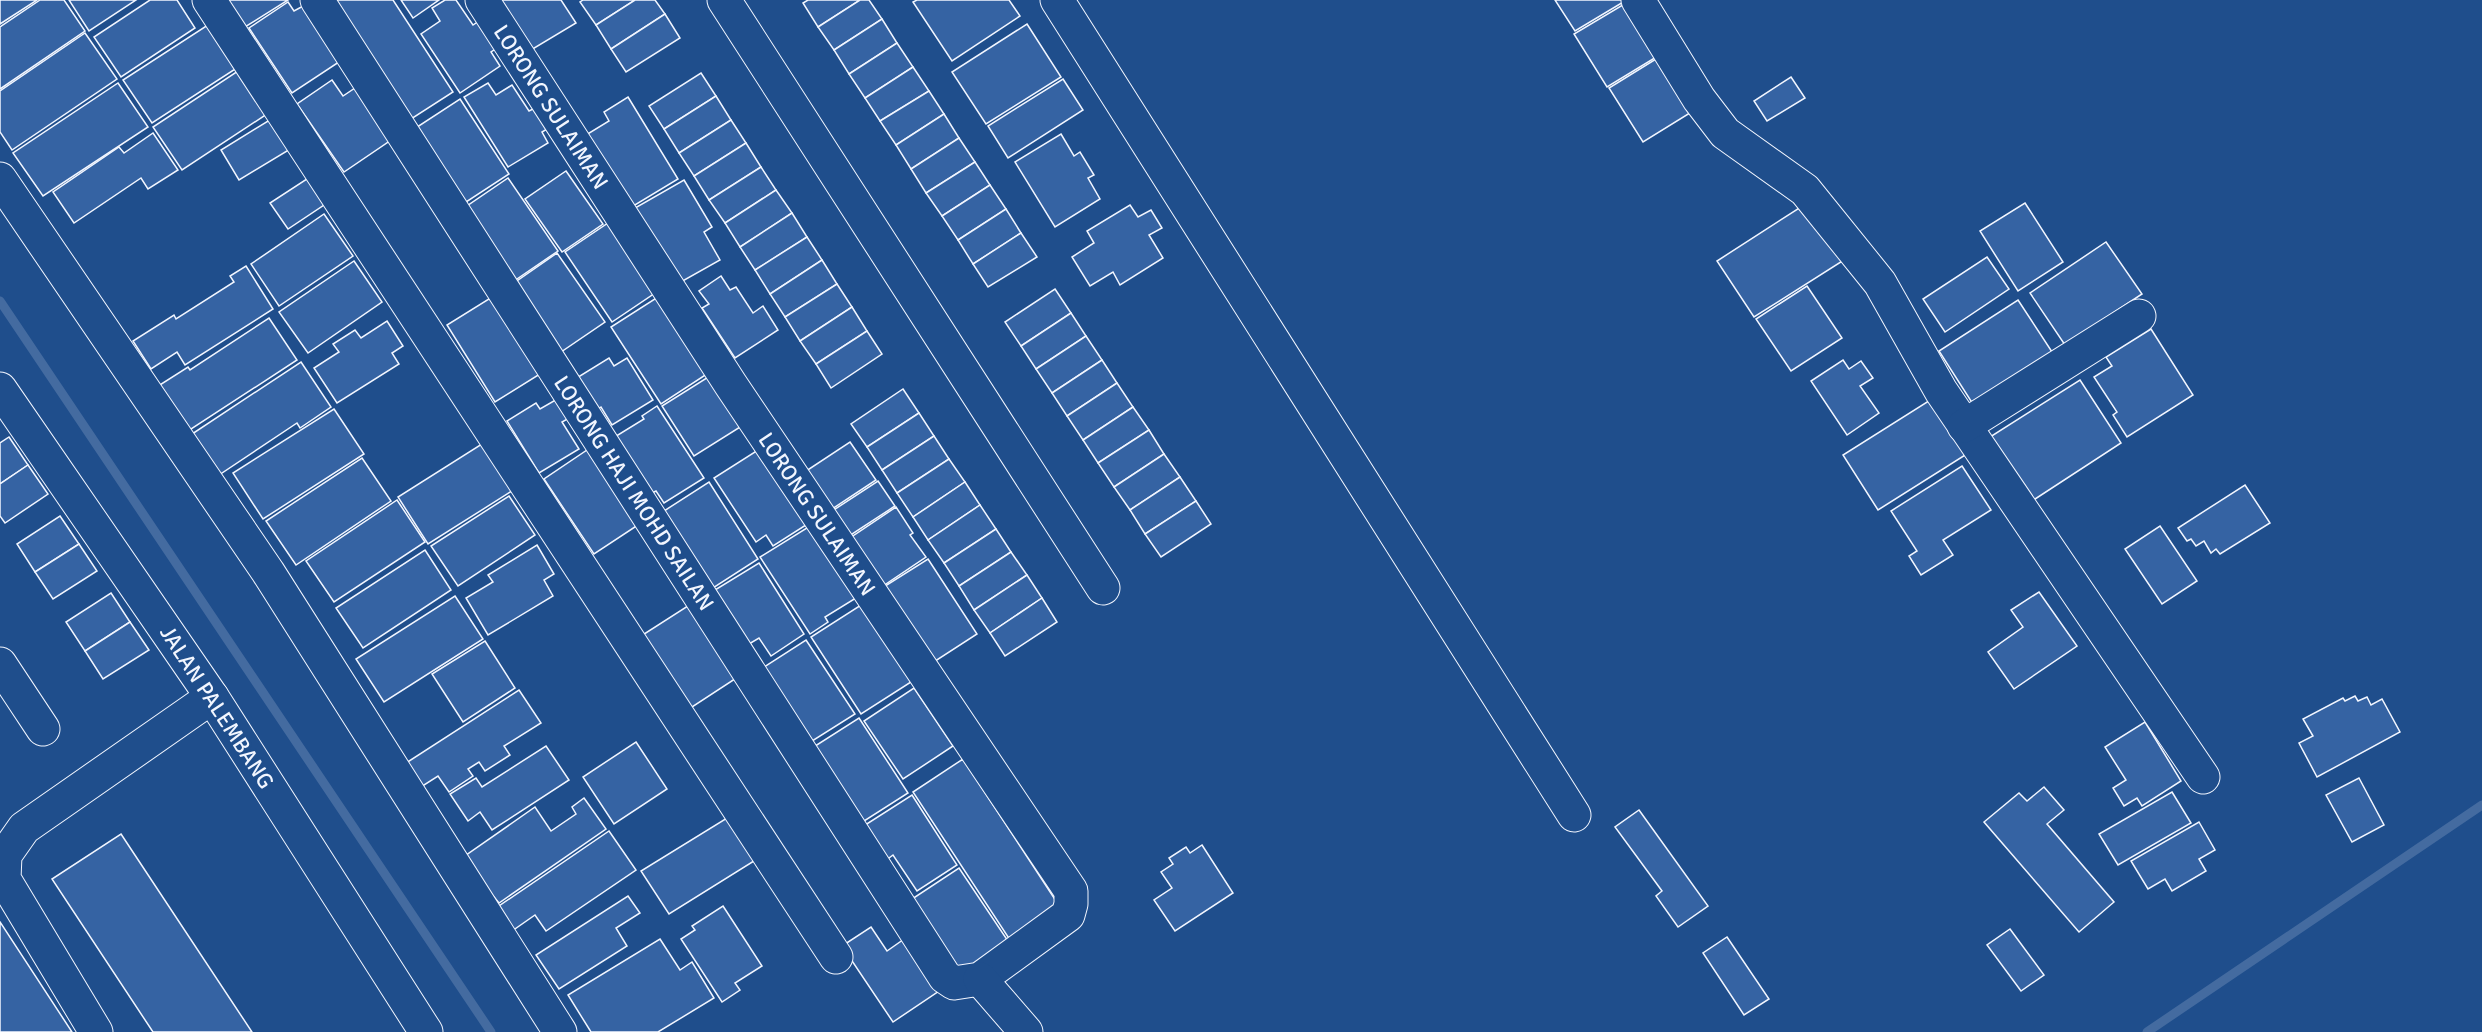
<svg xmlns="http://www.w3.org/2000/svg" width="2482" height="1032" viewBox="0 0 2482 1032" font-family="Signika,sans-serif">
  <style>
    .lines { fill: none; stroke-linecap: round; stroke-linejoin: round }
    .stream { stroke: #446ba0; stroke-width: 9 }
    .building { fill: #3563a3; stroke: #f2f6ff; stroke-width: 1.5 }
    .minor-casing { stroke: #f2f6ff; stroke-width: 35 }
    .minor { stroke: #1f4e8c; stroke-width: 33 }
    .labels { text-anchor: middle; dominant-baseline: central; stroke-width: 4.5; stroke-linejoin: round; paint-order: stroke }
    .street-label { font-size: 22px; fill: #f2f6ff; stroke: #1f4e8c }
  </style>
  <rect width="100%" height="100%" fill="#1f4e8c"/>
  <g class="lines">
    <g class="stream">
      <polyline points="0,301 491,1032"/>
      <polyline points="2147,1032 2482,805"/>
    </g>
  </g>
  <g class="building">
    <polygon points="0,0 37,0 0,24"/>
    <polygon points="40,0 64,0 85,31 0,89 0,27"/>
    <polygon points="69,0 136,0 89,31"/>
    <polygon points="150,0 177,0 195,28 121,77 94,37"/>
    <polygon points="228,0 288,0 245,27"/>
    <polygon points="329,0 393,0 453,92 408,121"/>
    <polygon points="401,0 439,0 413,18"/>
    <polygon points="445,0 456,0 473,25 482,19 500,46 491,52 500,66 460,93 421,34 440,21 432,8"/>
    <polygon points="492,0 561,0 576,23 526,53"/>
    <polygon points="583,0 635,0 596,25 580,2"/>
    <polygon points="635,0 655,0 665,14 611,49 596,25"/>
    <polygon points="808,0 860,0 818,27 803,3"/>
    <polygon points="860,0 869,0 882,19 834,50 818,27"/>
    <polygon points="917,0 1009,0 1020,16 952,61 913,2"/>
    <polygon points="1555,0 1624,0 1625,1 1575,31"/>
    <polygon points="288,2 294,11 305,5 342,60 292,93 249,28"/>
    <polygon points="1626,3 1658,56 1607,87 1574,34"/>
    <polygon points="665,14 680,38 626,72 611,49"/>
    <polygon points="882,19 897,43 849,74 834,50"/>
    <polygon points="214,21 243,64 152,123 123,80"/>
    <polygon points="1027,24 1061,77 986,124 952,72"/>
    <polygon points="85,33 117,79 12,150 0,132 0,91"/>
    <polygon points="897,43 913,67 865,98 849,74"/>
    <polygon points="1664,54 1698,108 1643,142 1609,88"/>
    <polygon points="244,67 273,110 182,170 153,127"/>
    <polygon points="913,67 929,91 880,121 865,98"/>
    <polygon points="701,73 716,96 664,129 649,106"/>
    <polygon points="1791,77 1805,98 1767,121 1754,101"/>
    <polygon points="1063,79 1083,110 1008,158 988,126"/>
    <polygon points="332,80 343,96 358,86 394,138 344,172 297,104"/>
    <polygon points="118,83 148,127 43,196 13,153"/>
    <polygon points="488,83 496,95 512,85 529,111 539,106 552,126 542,132 548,143 508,167 464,97"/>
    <polygon points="929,91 944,114 896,145 880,121"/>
    <polygon points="716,96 731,120 679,153 664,129"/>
    <polygon points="628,97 678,179 625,211 581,138 609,121 604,112"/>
    <polygon points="460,99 509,174 460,206 411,131"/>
    <polygon points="944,114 959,138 911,169 896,145"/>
    <polygon points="273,118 292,148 239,180 221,150"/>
    <polygon points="731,120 746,143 694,176 679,153"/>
    <polygon points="153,133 178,170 148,189 141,178 74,223 53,192 119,147 124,153"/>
    <polygon points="1061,134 1074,156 1080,152 1094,175 1088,178 1100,199 1055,227 1015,162"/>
    <polygon points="959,138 975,162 926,193 911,169"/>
    <polygon points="746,143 761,167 709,200 694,176"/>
    <polygon points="975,162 990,185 942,216 926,193"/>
    <polygon points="761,167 776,190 725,223 709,200"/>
    <polygon points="566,171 603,224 562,252 525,199"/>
    <polygon points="316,173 333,199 288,229 270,203"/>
    <polygon points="508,178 558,251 514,281 464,208"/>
    <polygon points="684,180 712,227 704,232 720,260 672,287 628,212"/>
    <polygon points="990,185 1006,209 958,240 942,216"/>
    <polygon points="776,190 792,213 740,247 725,223"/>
    <polygon points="1807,203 1844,260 1754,317 1717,261"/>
    <polygon points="2025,203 2063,262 2018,291 1980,231"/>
    <polygon points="1130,205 1138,217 1151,210 1162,228 1149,235 1163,258 1120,285 1113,272 1090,286 1072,257 1094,243 1087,231"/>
    <polygon points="1006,209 1021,233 973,264 958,240"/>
    <polygon points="792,213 807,237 755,270 740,247"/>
    <polygon points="324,214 353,256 279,306 251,264"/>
    <polygon points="611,221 658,291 612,322 565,252"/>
    <polygon points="1021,233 1037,257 988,287 973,264"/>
    <polygon points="807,237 822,260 770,294 755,270"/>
    <polygon points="2106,242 2142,294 2065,345 2030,293"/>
    <polygon points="557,253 605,322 561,352 514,283"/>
    <polygon points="1987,257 2009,289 1945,332 1923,299"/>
    <polygon points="822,260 837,284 785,317 770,294"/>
    <polygon points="354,261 382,302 308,353 279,312"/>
    <polygon points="246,266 273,309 185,365 177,352 151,369 133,341 174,315 176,319 234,282 230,276"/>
    <polygon points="721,276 730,290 736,287 753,313 763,306 778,330 735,358 702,308 709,304 699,291"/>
    <polygon points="837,284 852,307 800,341 785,317"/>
    <polygon points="1807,286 1842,338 1791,371 1756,319"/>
    <polygon points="1055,289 1071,313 1021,346 1005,322"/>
    <polygon points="661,295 710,372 661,404 611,327"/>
    <polygon points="492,297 540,374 495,402 447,325"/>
    <polygon points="2018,300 2058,361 1978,412 1939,351"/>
    <polygon points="852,307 867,331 816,364 800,341"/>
    <polygon points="1071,313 1086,336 1036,369 1021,346"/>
    <polygon points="269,318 297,360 185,433 155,388 188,367 190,370"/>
    <polygon points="387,321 403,346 392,353 399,364 337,403 314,368 339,352 333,344 355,330 361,338"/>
    <polygon points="2151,329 2193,395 2127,437 2113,415 2117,412 2094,377 2112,366 2106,357"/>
    <polygon points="867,331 882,354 831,388 816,364"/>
    <polygon points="1086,336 1102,360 1052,393 1036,369"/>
    <polygon points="609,358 614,366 627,358 653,400 612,425 601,407 595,411 575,379"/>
    <polygon points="1102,360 1117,383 1067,416 1052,393"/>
    <polygon points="1843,360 1849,369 1861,361 1873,378 1860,386 1879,413 1847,435 1811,381"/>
    <polygon points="301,362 331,407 300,428 297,423 219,475 192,434"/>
    <polygon points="713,374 745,424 694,456 662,406"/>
    <polygon points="2080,380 2121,443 2032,501 1990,437"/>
    <polygon points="1117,383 1133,407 1083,440 1067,416"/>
    <polygon points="903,389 919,413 867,447 851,424"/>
    <polygon points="1935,397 1970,452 1878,510 1843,455"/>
    <polygon points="559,398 571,417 562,422 579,449 539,473 507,421 536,403 540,409"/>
    <polygon points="657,406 704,478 664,503 656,491 650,494 613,438 644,419 642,416"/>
    <polygon points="1133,407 1149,430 1098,463 1083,440"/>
    <polygon points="334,409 364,454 263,519 233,473"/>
    <polygon points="919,413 934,436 882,470 867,447"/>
    <polygon points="1149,430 1164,454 1114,487 1098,463"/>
    <polygon points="934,436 949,459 897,493 882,470"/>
    <polygon points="9,437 28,465 0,484 0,443"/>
    <polygon points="485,442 515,489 428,544 398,497"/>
    <polygon points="850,442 876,480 823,515 797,477"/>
    <polygon points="590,448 641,523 594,554 544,479"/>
    <polygon points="758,450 806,525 773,546 766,535 756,542 714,478"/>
    <polygon points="1164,454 1180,477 1130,510 1114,487"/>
    <polygon points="362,458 391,501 296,565 266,521"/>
    <polygon points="949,459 965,482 913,517 897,493"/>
    <polygon points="28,465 48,494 5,523 0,516 0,484"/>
    <polygon points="1962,466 1991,510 1943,540 1953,555 1921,575 1909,556 1917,551 1891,511"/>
    <polygon points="1180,477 1196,501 1145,534 1130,510"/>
    <polygon points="878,481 895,506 840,542 823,517"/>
    <polygon points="709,482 758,559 713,588 664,511"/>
    <polygon points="965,482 980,505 928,540 913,517"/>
    <polygon points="2245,485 2270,523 2220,554 2216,549 2211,553 2204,541 2196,546 2191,539 2187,541 2178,528"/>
    <polygon points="509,496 535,535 458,586 431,546"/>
    <polygon points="397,500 425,542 334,602 306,561"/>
    <polygon points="1196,501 1211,524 1161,557 1145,534"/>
    <polygon points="980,505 996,529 944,563 928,540"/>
    <polygon points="896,507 913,533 910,535 926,557 874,592 841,544"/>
    <polygon points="60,516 79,544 35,572 17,544"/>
    <polygon points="810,526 856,598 825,617 828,622 810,634 760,557"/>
    <polygon points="2160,526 2197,581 2162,604 2125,549"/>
    <polygon points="996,529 1011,552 959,586 944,563"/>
    <polygon points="79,544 97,571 53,599 35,572"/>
    <polygon points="537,545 554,574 544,580 553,596 488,635 466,598 493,582 488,575"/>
    <polygon points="425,550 451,590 363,648 336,608"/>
    <polygon points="1011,552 1027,575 974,610 959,586"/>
    <polygon points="928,559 977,634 923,669 874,593"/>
    <polygon points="759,563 804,634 771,656 759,638 744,647 710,593"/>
    <polygon points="1027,575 1042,598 990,633 974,610"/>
    <polygon points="2039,592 2077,646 2014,689 1988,652 2023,627 2011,610"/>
    <polygon points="111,593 130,622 85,651 66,622"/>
    <polygon points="455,596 483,639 384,702 356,659"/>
    <polygon points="1042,598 1057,622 1005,656 990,633"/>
    <polygon points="694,602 741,675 689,709 641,636"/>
    <polygon points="861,605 911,682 861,714 811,637"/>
    <polygon points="130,622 149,650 103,679 85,651"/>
    <polygon points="806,640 855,714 809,743 761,669"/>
    <polygon points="485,641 515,688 463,722 432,674"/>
    <polygon points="914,688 953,746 903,779 864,721"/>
    <polygon points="519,690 541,723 504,746 510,755 485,771 479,762 468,769 473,776 449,792 438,776 421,787 406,763"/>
    <polygon points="2355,696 2358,701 2367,697 2371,705 2382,699 2400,732 2317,777 2299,743 2313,736 2303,719 2343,698 2345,701"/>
    <polygon points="859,718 908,793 861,823 812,748"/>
    <polygon points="2145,722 2181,781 2142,806 2137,798 2124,806 2113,788 2126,780 2105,747"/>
    <polygon points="636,742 667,789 614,824 583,777"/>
    <polygon points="546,746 569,780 492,830 480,812 468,821 450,794 476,778 482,787"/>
    <polygon points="963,759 1060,907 1010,940 913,792"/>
    <polygon points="2359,778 2384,825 2352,842 2326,795"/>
    <polygon points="2044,787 2064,810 2047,824 2114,902 2079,932 1984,822 2019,793 2027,801"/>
    <polygon points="2172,792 2191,823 2118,865 2099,834"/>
    <polygon points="912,795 957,865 917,891 893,855 885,861 862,827"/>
    <polygon points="584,798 606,829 499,903 494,897 490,899 462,858 535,807 551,831 576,814 572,807"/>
    <polygon points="1639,810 1708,906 1678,927 1656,896 1662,891 1615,827"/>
    <polygon points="727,818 754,861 669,914 641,871"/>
    <polygon points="2199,822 2215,850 2199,859 2206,871 2172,891 2165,879 2148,889 2131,861"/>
    <polygon points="609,831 636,870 546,931 535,915 512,931 496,908"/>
    <polygon points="121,834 252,1032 153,1032 52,879"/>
    <polygon points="1202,845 1233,893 1175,931 1154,900 1172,888 1161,872 1173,864 1169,858 1186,847 1190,853"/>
    <polygon points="959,868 1012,947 961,980 909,901"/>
    <polygon points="628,896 640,913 616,928 627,946 559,989 536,955"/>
    <polygon points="723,906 762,966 735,983 740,990 722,1002 681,939 695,930 692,926"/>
    <polygon points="0,922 72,1032 0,1032"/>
    <polygon points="871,927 887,951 907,937 942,989 893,1022 842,946"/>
    <polygon points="2010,929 2044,975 2021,991 1987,945"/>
    <polygon points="1727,937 1769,999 1744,1015 1703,953"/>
    <polygon points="660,939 680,970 692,962 714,998 658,1032 591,1032 568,995"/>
  </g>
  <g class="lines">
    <g class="minor-casing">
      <g id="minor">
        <polyline points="209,0 836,957"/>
        <polyline points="317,0 945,977 954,983 980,979 1068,915 1071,904 1071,891 731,385 482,0"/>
        <polyline points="724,0 1103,588"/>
        <polyline points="1057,0 1574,815"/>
        <polyline points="1638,0 1699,99 1725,133 1805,190 1880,283 1941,391 2203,777"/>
        <polyline points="0,179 268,572 560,1032"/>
        <polyline points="0,389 212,697 426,1032"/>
        <polyline points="1964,426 2139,316"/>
        <polyline points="0,664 43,729"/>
        <polyline points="980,979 1026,1032"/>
        <polyline points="96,1032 4,879 5,855 24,828 212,697"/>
      </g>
    </g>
    <use href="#minor" class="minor"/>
  </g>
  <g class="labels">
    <g class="street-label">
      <text transform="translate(551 107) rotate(57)">LORONG SULAIMAN</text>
      <text transform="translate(634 493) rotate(57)">LORONG HAJI MOHD SAILAN</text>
      <text transform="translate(817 514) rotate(56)">LORONG SULAIMAN</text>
      <text transform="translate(217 707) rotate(57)">JALAN PALEMBANG</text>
    </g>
  </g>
</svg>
